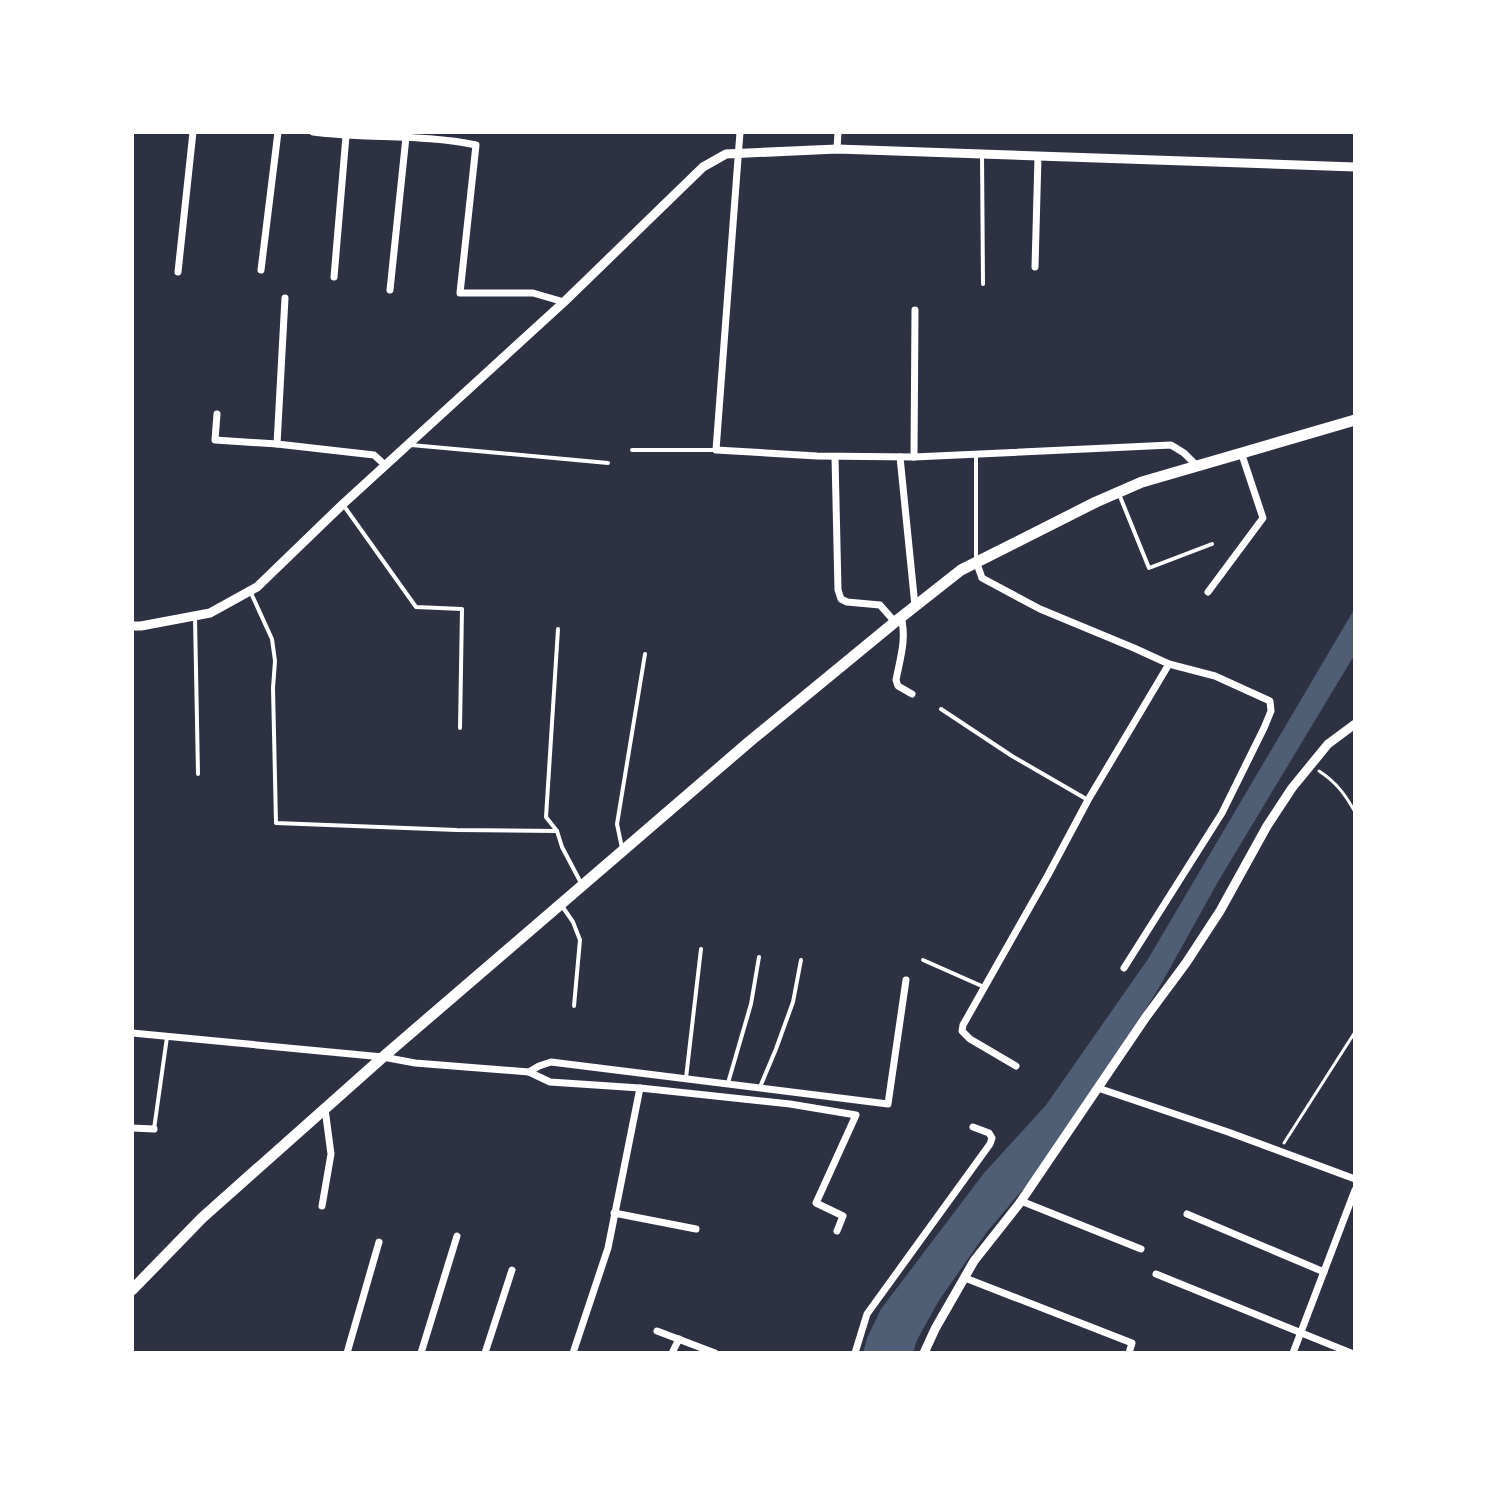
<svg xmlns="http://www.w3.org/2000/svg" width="1487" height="1485" viewBox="0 0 1487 1485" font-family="Ubuntu,sans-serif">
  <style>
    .water { fill: #4f5d75 }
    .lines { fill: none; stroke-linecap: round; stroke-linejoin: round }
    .path { stroke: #fff; stroke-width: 3 }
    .service { stroke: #fff; stroke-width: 4 }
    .minor { stroke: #fff; stroke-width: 7 }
    .tertiary { stroke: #fff; stroke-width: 9 }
    .primary { stroke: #fff; stroke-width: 11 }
  </style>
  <rect width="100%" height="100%" fill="#2d3142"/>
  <polygon class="water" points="1355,608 1355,654 1219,880 1160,986 1098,1086 1045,1163 986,1233 938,1302 917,1340 913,1353 863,1353 867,1338 881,1309 984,1173 1046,1105 1148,959"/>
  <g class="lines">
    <g class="path">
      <path d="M1319,771c17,11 26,23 36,41"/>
      <polyline points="1284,1143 1355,1032"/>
    </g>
    <g class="service">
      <polyline points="982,155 983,284"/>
      <polyline points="411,445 608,463"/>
      <polyline points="632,450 716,450"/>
      <polyline points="976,455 976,561"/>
      <polyline points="1119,494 1149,568 1212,544"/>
      <polyline points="344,506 416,607 462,609 460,728"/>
      <polyline points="251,593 272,639 275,661 273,688 276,823 457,830 557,831"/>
      <polyline points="195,617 198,774"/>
      <polyline points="558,629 546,817 557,831 562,847 581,883"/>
      <polyline points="941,709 1012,756 1088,800"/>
      <polyline points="622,848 617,824 645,654"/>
      <polyline points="562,906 573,922 580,940 574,1006"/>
      <polyline points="923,960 984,987"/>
      <polyline points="686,1078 701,949"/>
      <polyline points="728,1083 751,1004 759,957"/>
      <polyline points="760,1087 776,1049 793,1002 801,960"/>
      <polyline points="154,1129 167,1037"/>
    </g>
    <g class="minor">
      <path d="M313,132c54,7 110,2 163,13l-16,148h73l31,9"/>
      <polyline points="740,132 716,450 817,456 914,457 1171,445 1184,453 1196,465"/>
      <polyline points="837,149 838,132"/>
      <polyline points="1035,267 1038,157"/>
      <polyline points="261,270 278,132"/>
      <polyline points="178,272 193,132"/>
      <polyline points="334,277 346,136"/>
      <polyline points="390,290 406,137"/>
      <polyline points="285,298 277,444 374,455 385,465"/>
      <polyline points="217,414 215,440 277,444"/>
      <polyline points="835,457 838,590 841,599 847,602 880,605 895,622"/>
      <polyline points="900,457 915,606"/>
      <polyline points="914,457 915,310"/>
      <polyline points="976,561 982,578 1040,609 1134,648 1169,664 1215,676 1270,701 1271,711 1264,728 1222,813 1124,968"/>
      <polyline points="1208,592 1263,518 1241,452"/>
      <path d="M901,617c6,21 -1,42 -5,63l2,6 14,8"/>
      <polyline points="132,1033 383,1057 415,1063 529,1072 550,1082 640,1088 790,1104 856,1115 816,1203 843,1216 837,1231"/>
      <polyline points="1016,1066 970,1039 962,1031 963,1025 1048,875 1088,800 1169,664"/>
      <polyline points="529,1072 539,1066 551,1062 888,1104 906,980"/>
      <polyline points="1098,1088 1228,1132 1355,1179"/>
      <polyline points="132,1128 154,1129"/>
      <polyline points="1021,1201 1141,1249"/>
      <polyline points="322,1206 331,1154 325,1109"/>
      <polyline points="614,1213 696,1229"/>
      <polyline points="1187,1214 1324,1272"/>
      <polyline points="1156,1274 1351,1353"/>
      <polyline points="965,1278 1132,1343 1129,1353"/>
      <polyline points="657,1331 715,1353"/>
      <polyline points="347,1353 379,1242"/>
      <polyline points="421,1353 457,1236"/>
      <polyline points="485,1353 512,1270"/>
      <polyline points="573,1353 608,1248 640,1088"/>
      <polyline points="672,1353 679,1339"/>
      <polyline points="855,1353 867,1314 990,1144 992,1138 989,1133 973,1127"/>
      <polyline points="1293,1353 1355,1190"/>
    </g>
    <g class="tertiary">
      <polyline points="132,626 141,626 210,613 257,587 343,504 564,302 703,167 726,154 837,149 1355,167"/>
      <polyline points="924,1353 935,1329 974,1261 1019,1204 1146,1017 1186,963 1220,911 1267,826 1292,788 1328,744 1355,724"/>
    </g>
    <polyline class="primary" points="132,1290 202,1218 383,1057 749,742 895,622 961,570 1096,502 1142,482 1355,420"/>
  </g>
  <rect width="1487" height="1485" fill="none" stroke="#ffffff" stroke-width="268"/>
</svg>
